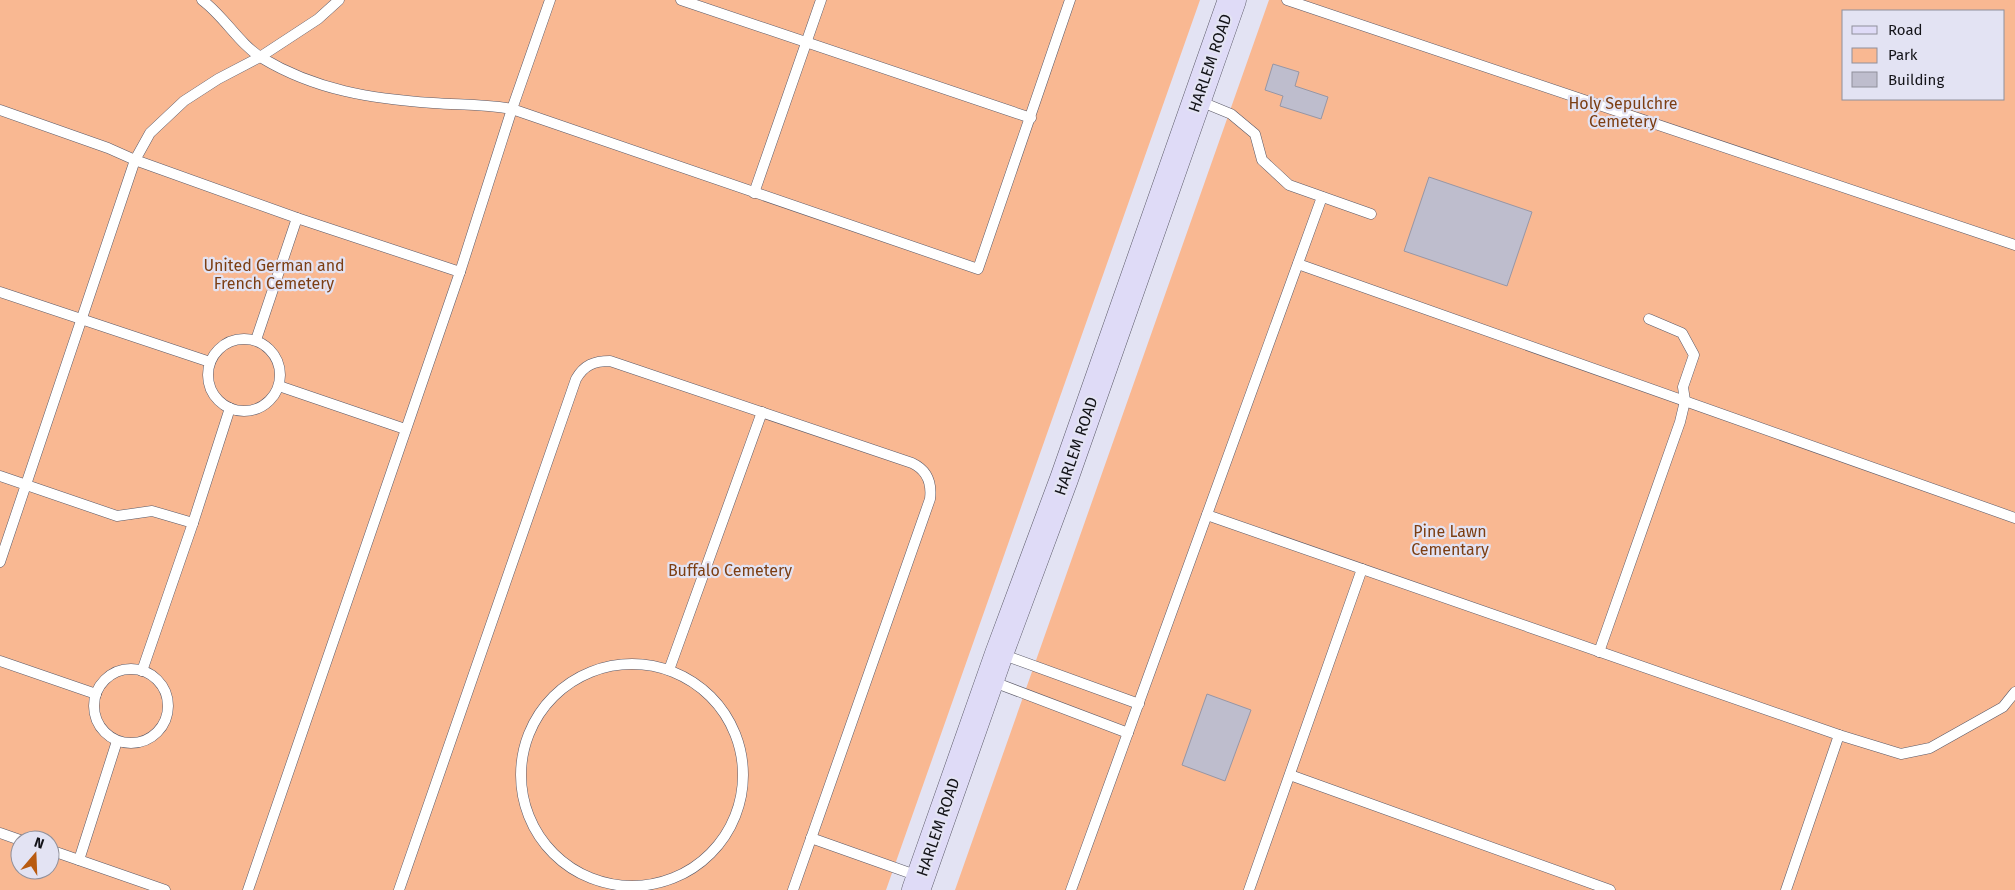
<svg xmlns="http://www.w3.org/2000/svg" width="2015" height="890" viewBox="0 0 2015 890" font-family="'Fira Sans',sans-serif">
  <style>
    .green { fill: #f9b892; fill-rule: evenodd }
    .building { fill: #bebdcd; stroke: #9796a5 }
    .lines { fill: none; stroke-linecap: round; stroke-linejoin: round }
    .lane-casing { stroke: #5a5967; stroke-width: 11 }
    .secondary-casing { stroke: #5a5967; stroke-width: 29 }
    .lane { stroke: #fff; stroke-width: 10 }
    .secondary { stroke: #dfdbf7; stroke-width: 28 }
    .labels { text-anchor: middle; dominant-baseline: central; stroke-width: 4.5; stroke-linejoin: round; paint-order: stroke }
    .street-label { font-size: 16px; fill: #131318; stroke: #e3e3f3 }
    .park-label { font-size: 16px; fill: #7c3e13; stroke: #e3e3f3 }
  </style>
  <rect width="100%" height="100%" fill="#e3e3f3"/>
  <g class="green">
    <path d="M0,0h1200l-314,890h-886zM20,840h30v30h-30z"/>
    <path d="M1269,0h746v890h-1060zM1844,11h160v88h-160z"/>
  </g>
  <g class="building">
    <polygon points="1273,64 1299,72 1295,86 1328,97 1321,119 1280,106 1283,96 1265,90"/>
    <polygon points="1429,177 1532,212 1507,286 1404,251"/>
    <polygon points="1207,694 1251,710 1225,781 1182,765"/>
  </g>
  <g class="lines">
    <g class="lane-casing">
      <g id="lane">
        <path d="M202,0c22,16 37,44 60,58 53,32 110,41 171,45 27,2 51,1 79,6l466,160 92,-269"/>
        <polyline points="681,0 1031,118"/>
        <polyline points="1287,0 2015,245"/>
        <polyline points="1197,100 1231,114 1255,134 1262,160 1289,185 1371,214"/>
        <polyline points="0,110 108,148 135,160 297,218 460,272"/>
        <polyline points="754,193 821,0"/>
        <polyline points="1298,264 2015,518"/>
        <polyline points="0,292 210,362"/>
        <circle cx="244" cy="375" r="36"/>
        <polyline points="256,340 297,218"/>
        <polyline points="279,386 405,429"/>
        <polyline points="0,476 117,516 152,511 193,523"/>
        <polyline points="1207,515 1839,735 1901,754 1930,748 2003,707 2015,692"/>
        <polyline points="0,562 135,160 150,133 184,101 218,79 260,57 318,19 339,0"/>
        <polyline points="1599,652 1680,422 1685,401 1683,387 1694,355 1682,333 1649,319"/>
        <polyline points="1001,654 1139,704"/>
        <polyline points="0,661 96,694"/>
        <circle cx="632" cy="775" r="111"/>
        <circle cx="131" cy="706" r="37"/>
        <polyline points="669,670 762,412"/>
        <polyline points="142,671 193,523 230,408"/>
        <polyline points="991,681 1128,733"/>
        <polyline points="1290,775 1610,890"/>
        <polyline points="0,833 20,840"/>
        <polyline points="811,838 921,877"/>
        <polyline points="50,850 165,890"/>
        <polyline points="79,860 117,741"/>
        <polyline points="248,890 460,272 512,109 550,0"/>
        <path d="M399,890l177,-511c8,-14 18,-18 34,-18l302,102c15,7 20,20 18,36l-137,391"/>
        <polyline points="1071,890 1322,197"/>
        <polyline points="1249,890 1362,569"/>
        <polyline points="1786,890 1839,735"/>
      </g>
    </g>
    <g class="secondary-casing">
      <polyline id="secondary" points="916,890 999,654 1064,479 1232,0"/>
    </g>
    <use href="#lane" class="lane"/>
    <use href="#secondary" class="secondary"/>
  </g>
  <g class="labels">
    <g class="street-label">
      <text transform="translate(1210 63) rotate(-71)">HARLEM ROAD</text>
      <text transform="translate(1076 446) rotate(-71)">HARLEM ROAD</text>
      <text transform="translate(938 827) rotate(-71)">HARLEM ROAD</text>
    </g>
    <g class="park-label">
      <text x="1623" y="103">Holy Sepulchre<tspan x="1623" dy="18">Cemetery</tspan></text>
      <text x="274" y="265">United German and<tspan x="274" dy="18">French Cemetery</tspan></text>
      <text x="1450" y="531">Pine Lawn<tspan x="1450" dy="18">Cementary</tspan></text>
      <text x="730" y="570">Buffalo Cemetery</text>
    </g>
  </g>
  <rect x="1842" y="10" width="162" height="90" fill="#e3e3f3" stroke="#90909b"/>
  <rect x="1852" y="26" width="25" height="8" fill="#dfdbf7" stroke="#90909b"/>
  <text x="1888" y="35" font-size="15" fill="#131318">Road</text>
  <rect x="1852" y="48" width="25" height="15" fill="#f9b892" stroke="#90909b"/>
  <text x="1888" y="60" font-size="15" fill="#131318">Park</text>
  <rect x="1852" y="72" width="25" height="15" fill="#bebdcd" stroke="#90909b"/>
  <text x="1888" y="85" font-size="15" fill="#131318">Building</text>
  <g transform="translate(35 855) rotate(19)"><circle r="24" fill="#e3e3f3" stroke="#90909b"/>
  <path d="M0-4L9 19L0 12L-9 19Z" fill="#b95b10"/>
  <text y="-8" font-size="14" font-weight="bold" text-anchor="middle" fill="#131318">N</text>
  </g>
</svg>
